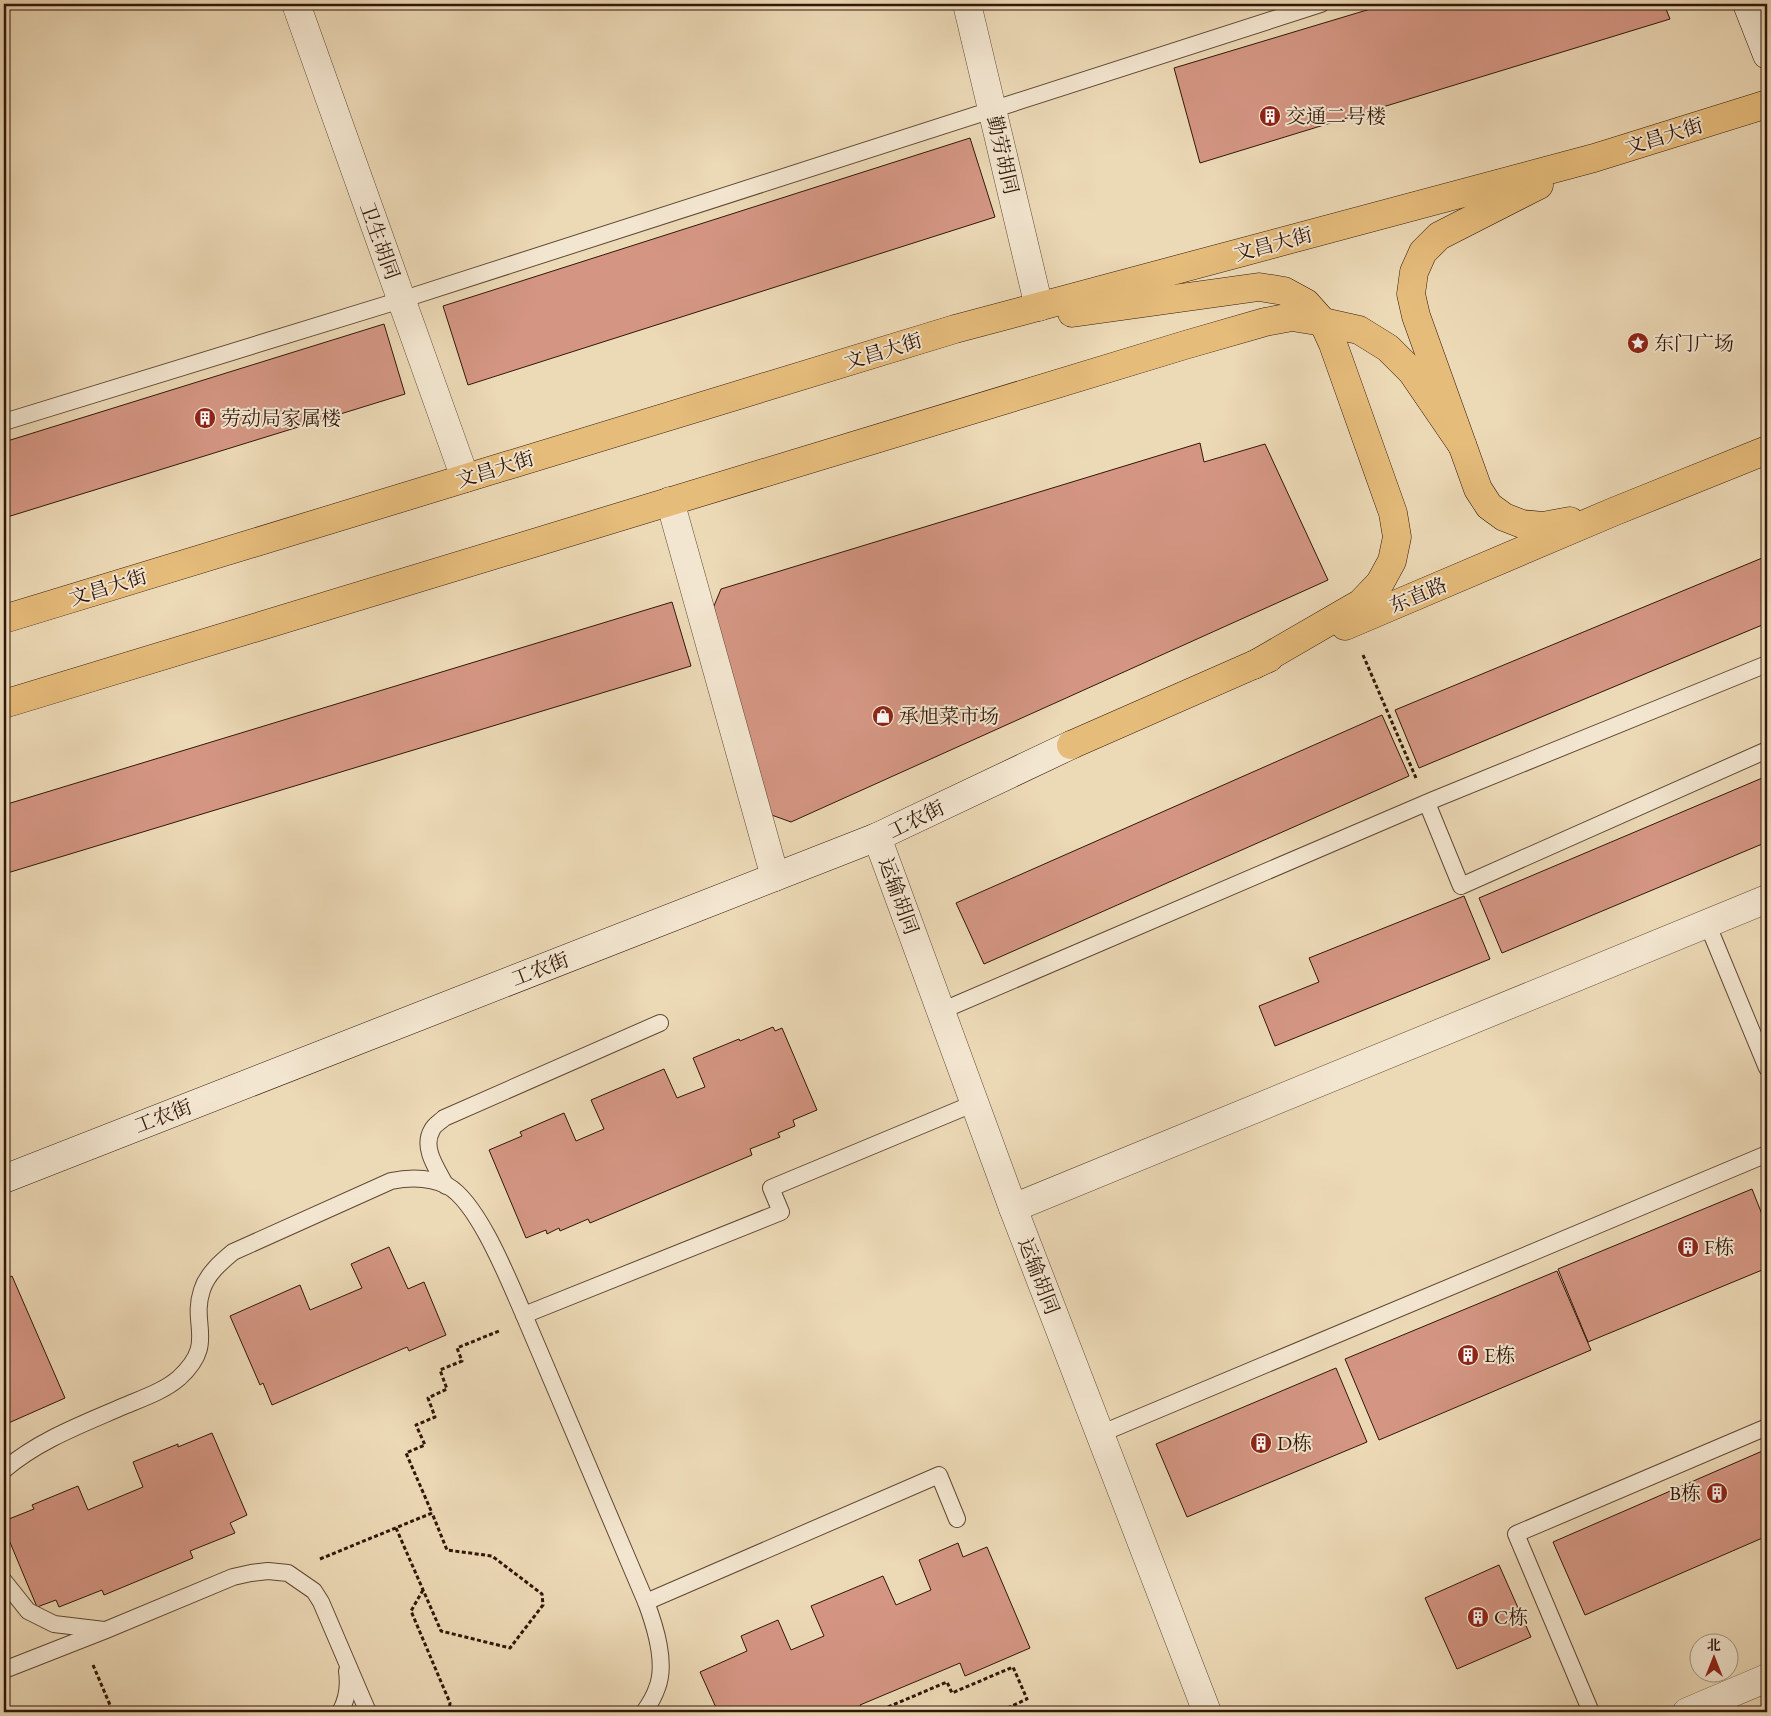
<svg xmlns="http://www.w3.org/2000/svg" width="1771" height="1716" viewBox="0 0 1771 1716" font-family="'EB Garamond','Noto Serif SC',serif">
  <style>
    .building { fill: #d49683; stroke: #311709 }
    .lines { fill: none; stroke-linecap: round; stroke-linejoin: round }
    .service-casing { stroke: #604834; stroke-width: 18 }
    .minor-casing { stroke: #604834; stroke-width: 29 }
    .tertiary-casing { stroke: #604834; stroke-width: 29 }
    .secondary-casing { stroke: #311709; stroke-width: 29 }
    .primary-casing { stroke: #311709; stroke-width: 29 }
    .path { stroke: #311709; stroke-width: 3; stroke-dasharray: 4 2.5; stroke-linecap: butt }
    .service { stroke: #f3e6d0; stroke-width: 16 }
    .minor { stroke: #f3e6d0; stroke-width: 28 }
    .tertiary { stroke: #f3e6d0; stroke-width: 28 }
    .secondary { stroke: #f3e6d0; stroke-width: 28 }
    .primary { stroke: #e6bc7b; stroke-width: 28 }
    .labels { text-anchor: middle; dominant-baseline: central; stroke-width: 4; stroke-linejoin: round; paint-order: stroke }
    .poi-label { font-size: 20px; fill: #311709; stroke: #f3e6d0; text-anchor: start }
    .street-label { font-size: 20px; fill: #311709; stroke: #f3e6d0 }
  </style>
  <rect width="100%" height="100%" fill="#ecd9b6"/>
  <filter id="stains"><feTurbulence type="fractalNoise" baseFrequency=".004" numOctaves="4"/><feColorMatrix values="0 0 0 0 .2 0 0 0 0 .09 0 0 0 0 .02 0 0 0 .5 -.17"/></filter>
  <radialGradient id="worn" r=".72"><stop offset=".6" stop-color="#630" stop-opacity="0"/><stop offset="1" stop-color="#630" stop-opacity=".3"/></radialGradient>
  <g class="building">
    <polygon points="1387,4 1664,4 1670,19 1200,163 1174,68"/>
    <polygon points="970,138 995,217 468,385 443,306"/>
    <polygon points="384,324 405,394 4,518 4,442"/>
    <polygon points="1200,443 1204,462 1265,444 1328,580 791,822 766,813 709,618 721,589"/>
    <polygon points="1767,556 1767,623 1419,768 1395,710"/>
    <polygon points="672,602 691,666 4,874 4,805"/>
    <polygon points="1382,715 1409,776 984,964 956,903"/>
    <polygon points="1767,776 1767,842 1502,953 1479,898"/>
    <polygon points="1464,896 1490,959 1275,1046 1259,1006 1319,982 1309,958"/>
    <polygon points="773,1027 775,1031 782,1028 817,1110 793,1120 795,1126 778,1133 780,1137 750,1149 752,1155 590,1223 588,1219 560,1231 559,1228 547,1234 546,1230 526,1238 489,1150 522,1136 520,1132 564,1113 576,1141 604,1129 591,1100 664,1069 677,1098 705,1087 693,1058 739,1039 740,1041"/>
    <polygon points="1752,1189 1767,1227 1767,1268 1588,1342 1558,1269"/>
    <polygon points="389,1247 408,1289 424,1282 446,1335 409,1351 407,1347 272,1405 263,1383 260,1385 230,1316 300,1285 310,1310 362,1288 351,1264"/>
    <polygon points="1557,1271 1591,1350 1379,1440 1345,1359"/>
    <polygon points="12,1276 65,1398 4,1425 4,1280"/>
    <polygon points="1336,1368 1367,1442 1187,1517 1156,1444"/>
    <polygon points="212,1433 247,1515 230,1523 235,1533 190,1551 193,1558 104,1595 102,1590 59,1607 56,1600 37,1607 4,1528 4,1521 34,1509 32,1505 78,1486 88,1510 143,1487 133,1462 178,1444 178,1447"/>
    <polygon points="1767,1449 1767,1536 1585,1615 1553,1542"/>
    <polygon points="958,1543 963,1557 987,1547 1030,1648 965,1676 960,1663 860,1705 862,1710 858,1712 718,1712 700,1672 747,1651 741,1636 778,1620 791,1650 824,1636 811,1606 883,1576 896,1605 931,1590 919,1560"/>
    <polygon points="1499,1565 1531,1637 1457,1669 1425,1598"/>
  </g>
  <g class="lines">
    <g class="service-casing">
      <g id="service">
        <polyline points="4,422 401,300 1321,4"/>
        <polyline points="1427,803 1461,886 1767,750"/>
        <polyline points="1707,923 1767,1068"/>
        <polyline points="941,1011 1433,800 1767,664"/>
        <path d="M446,1186c-8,-16 -25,-38 -14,-56 2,-5 8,-8 12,-12l216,-95"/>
        <polyline points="1100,1434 1767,1154"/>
        <path d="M4,1470c35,-30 79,-46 120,-64 19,-8 40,-15 55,-28 38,-35 11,-52 23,-88 5,-16 19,-28 31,-38l158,-71c19,-4 39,-4 57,5 31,18 61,95 76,129"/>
        <polyline points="4,1581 28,1611 54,1624 104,1630"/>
        <polyline points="646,1602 939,1475 957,1519"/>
        <polyline points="4,1670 106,1630 233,1577 251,1573 268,1571 288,1573 314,1591 321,1602 368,1712"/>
        <path d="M340,1712c7,-12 9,-27 7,-41"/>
        <path d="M644,1712c5,-7 10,-15 13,-24 10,-25 -2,-62 -11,-86l-122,-287 257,-103 -10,-24 204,-85"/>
        <polyline points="1591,1712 1516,1534 1767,1427"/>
      </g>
    </g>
    <g class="minor-casing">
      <g id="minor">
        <polyline points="296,4 465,478"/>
        <polyline points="967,4 1039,307"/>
        <polyline points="670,501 775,877"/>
        <polyline points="877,837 1013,1208 1207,1712"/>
        <polyline points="1013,1208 1767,899"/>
      </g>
    </g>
    <g class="tertiary-casing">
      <polyline id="tertiary" points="1687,1712 1767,1678"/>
    </g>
    <g class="secondary-casing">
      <g id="secondary">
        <polyline points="1747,4 1767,55"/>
        <polyline points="4,1179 877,837 1071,745"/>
      </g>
    </g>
    <g class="primary-casing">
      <g id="primary">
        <polyline points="1539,185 1439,236 1423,252 1414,272 1411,294 1416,316 1478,489 1489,506 1504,517 1522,524 1543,526 1570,521"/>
        <polyline points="1072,313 1259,287 1284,291 1306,303 1323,322 1333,344 1393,513 1397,537 1392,561 1380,583 1361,603 1254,665"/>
        <polyline points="4,619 955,329 1594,158 1767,104"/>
        <polyline points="1345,626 1613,512 1767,450"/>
        <polyline points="4,704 1185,345 1265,322 1292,317 1323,322 1359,330 1388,348 1412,372 1462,445"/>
        <polyline points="1071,745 1269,658"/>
      </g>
    </g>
    <g class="path">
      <polyline points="1363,655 1416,778"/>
      <polyline points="396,1528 441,1631 510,1648 543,1605 542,1594 492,1556 447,1550 432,1513"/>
      <polyline points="320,1559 432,1513 406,1453 425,1445 416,1425 435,1417 428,1398 447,1389 440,1370 462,1361 457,1348 499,1331"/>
      <polyline points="423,1590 411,1611 450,1703 449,1712"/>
      <polyline points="93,1665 113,1712"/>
      <polyline points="876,1712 947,1682 952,1693 1013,1667 1027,1699 1003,1710 1004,1712"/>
    </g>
    <use href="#service" class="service"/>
    <use href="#minor" class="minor"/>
    <use href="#tertiary" class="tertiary"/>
    <use href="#secondary" class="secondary"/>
    <use href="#primary" class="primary"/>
  </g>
  <defs>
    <g id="building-disc" transform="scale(1.125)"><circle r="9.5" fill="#8f2418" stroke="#f3e6d0"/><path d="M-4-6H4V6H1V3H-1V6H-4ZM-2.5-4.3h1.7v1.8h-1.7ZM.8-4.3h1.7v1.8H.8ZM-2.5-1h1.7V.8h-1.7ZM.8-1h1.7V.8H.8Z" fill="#fff"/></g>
    <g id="sight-disc" transform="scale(1.125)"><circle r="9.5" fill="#8f2418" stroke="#f3e6d0"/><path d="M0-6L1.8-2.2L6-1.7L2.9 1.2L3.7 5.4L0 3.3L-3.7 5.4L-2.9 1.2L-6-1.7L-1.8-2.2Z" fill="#fff"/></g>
    <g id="shop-disc" transform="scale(1.125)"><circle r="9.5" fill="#8f2418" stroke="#f3e6d0"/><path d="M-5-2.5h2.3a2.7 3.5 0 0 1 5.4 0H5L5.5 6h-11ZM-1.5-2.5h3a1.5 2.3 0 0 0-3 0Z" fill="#fff"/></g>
  </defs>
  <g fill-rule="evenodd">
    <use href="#building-disc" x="1270" y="116"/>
    <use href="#sight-disc" x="1638" y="343"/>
    <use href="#building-disc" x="205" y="418"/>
    <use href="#shop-disc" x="883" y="716"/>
    <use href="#building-disc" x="1688" y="1247"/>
    <use href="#building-disc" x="1468" y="1355"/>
    <use href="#building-disc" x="1261" y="1443"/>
    <use href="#building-disc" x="1717" y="1493"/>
    <use href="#building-disc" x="1478" y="1617"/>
  </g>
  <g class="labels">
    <g class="poi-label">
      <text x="1286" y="116">交通二号楼</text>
      <text x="1654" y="343">东门广场</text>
      <text x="221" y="418">劳动局家属楼</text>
      <text x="899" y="716">承旭菜市场</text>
      <text x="1704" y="1247">F栋</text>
      <text x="1484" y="1355">E栋</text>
      <text x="1277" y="1443">D栋</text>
      <text x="1701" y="1493" text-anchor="end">B栋</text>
      <text x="1494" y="1617">C栋</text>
    </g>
    <g class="street-label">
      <text transform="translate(1664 136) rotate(-17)">文昌大街</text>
      <text transform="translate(1003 155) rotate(77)">勤劳胡同</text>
      <text transform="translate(380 241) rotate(70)">卫生胡同</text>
      <text transform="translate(1273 244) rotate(-15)">文昌大街</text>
      <text transform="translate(883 351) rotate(-17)">文昌大街</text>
      <text transform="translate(495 469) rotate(-17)">文昌大街</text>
      <text transform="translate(108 587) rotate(-17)">文昌大街</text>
      <text transform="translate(1418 595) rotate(-23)">东直路</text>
      <text transform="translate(916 819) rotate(-26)">工农街</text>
      <text transform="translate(899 896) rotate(70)">运输胡同</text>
      <text transform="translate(540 969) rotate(-21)">工农街</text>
      <text transform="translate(163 1116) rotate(-21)">工农街</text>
      <text transform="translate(1039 1276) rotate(69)">运输胡同</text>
    </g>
  </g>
  <rect width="1771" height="1716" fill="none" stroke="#ecd9b6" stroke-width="20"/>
  <rect x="5" y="5" width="1761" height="1706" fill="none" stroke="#311709" stroke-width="2.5"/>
  <rect x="10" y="10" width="1751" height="1696" fill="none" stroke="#311709"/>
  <g transform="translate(1714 1658)"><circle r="24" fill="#f3e6d0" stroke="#a59380"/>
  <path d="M0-4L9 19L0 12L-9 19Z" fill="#8f2418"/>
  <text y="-8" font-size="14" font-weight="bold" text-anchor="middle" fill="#311709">北</text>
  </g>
  <rect width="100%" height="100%" filter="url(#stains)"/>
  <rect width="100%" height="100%" fill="url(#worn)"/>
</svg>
